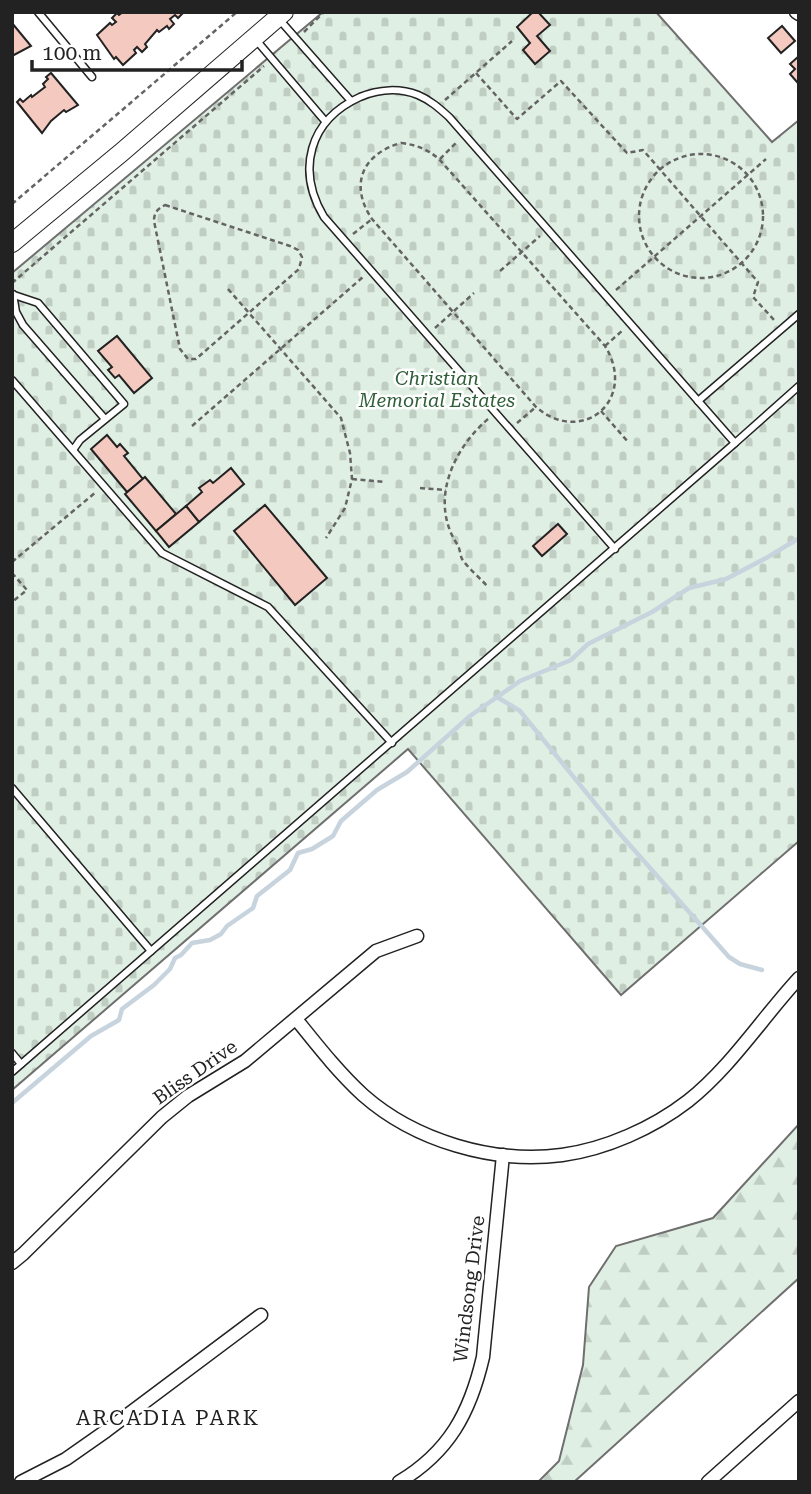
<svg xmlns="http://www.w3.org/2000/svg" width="811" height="1494" viewBox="0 0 811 1494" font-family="'Roboto Serif',serif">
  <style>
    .forest { fill: url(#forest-firs); stroke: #6f6f6f; stroke-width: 2 }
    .cemetery { fill: url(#cemetery-stones); stroke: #6f6f6f; stroke-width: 2 }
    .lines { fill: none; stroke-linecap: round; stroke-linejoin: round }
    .stream { stroke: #c7d3dd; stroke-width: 4.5 }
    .building { fill: #f3c9c0; stroke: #222; stroke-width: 2 }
    .lane-casing { stroke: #222; stroke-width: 9 }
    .street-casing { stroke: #222; stroke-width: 15 }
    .secondary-casing { stroke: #222; stroke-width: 20 }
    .path { stroke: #646464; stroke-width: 2.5; stroke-dasharray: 5 3.5; stroke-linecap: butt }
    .lane { stroke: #fff; stroke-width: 6 }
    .street { stroke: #fff; stroke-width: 12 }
    .secondary { stroke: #fff; stroke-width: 18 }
    .labels { text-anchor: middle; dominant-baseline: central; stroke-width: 5; stroke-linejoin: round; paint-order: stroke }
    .park-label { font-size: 19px; font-style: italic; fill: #2f5e38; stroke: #fff }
    .street-label { font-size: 19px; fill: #222; stroke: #fff }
    .neighbourhood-label { font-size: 21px; letter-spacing: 2px; fill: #222; stroke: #fff }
  </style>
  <defs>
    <pattern id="forest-firs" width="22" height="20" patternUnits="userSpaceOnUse" patternTransform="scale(1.75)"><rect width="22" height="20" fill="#e0efe3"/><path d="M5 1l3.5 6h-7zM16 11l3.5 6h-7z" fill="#c0cdc2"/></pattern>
    <pattern id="cemetery-stones" width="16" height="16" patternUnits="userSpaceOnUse" patternTransform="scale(1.75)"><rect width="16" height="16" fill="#e0efe3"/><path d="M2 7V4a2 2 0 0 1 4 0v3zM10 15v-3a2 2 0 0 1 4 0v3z" fill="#c0cdc2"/></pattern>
  </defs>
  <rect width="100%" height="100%" fill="#fff"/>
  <polygon class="forest" points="799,1124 799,1278 574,1482 538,1482 559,1461 583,1365 589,1287 616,1246 713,1218"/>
  <polygon class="cemetery" points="323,12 656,12 772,142 799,120 799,841 621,995 408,749 12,1090 12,273"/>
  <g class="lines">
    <g class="stream">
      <polyline points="497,697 520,711 620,834 729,957 740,964 762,970"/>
      <polyline points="12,1103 91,1036 119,1020 122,1009 154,985 170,969 175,958 181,955 192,943 210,940 221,934 227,926 253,908 257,896 290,870 298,853 312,849 333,836 341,821 377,790 407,772 470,716 520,681 571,660 588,644 652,612 689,588 726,579 768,557 799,538"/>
    </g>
  </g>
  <g class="building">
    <polygon points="123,12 184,12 178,18 175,15 170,19 174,24 169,29 167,26 159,32 157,30 145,44 147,47 142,52 137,47 134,50 136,53 123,65 116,57 114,59 97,35 110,23 112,25 116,22 112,18 117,13 119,15"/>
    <polygon points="533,12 538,12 550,25 537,36 550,51 535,64 523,50 530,43 517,27"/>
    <polygon points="12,23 31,46 12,56"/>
    <polygon points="782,26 795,41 781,53 768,38"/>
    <polygon points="799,56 799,80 797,82 790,74 795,69 790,64"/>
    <polygon points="51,73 78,105 66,112 64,110 51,121 42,133 17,102 20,99 23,102 31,95 32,97 45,87 43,84 48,79 46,77"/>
    <polygon points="117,336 152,378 134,393 119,375 115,378 108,370 112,367 98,351"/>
    <polygon points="107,435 117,447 120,444 128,453 124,456 143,479 127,492 91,449"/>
    <polygon points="231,468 244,484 199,522 186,506 202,492 199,488 210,480 213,483"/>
    <polygon points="145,477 176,514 156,531 125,494"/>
    <polygon points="265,505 327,578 295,605 234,531"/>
    <polygon points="186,506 199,522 169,547 156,531"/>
    <polygon points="558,524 567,534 542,556 533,546"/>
  </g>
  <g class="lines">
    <g class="lane-casing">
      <g id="lane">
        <polyline points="38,12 92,77"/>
        <polyline points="278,18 351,101"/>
        <polyline points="256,40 325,121"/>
        <polyline points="13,294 16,312 23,325 105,419"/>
        <polyline points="14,295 38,303 124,404 80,440 73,450"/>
        <polyline points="12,380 162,553 268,607 392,743"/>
        <polyline points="698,401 799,314"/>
        <polyline points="735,443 799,386"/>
        <polyline points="12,788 151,951"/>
        <polyline points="12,1053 21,1064"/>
        <path d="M12,1072l723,-629 -286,-326c-10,-9 -19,-17 -31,-22 -18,-7 -39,-6 -58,2 -51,23 -64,73 -36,120l291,332"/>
      </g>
    </g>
    <g class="street-casing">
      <g id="street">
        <polyline points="796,12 799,14"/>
        <path d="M296,1019c21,26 42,53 67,76 52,46 131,69 199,60 44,-6 91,-27 126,-54 43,-34 74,-83 111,-123"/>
        <polyline points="12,1263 23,1254 162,1117 188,1096 245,1061 376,951 417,936"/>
        <polyline points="21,1482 66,1459 106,1431 261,1315"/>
        <path d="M399,1482c50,-30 71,-69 84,-125l20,-202"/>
        <polyline points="708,1482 799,1401"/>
      </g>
    </g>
    <g class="secondary-casing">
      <polyline id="secondary" points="12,243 122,152 284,12"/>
    </g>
    <g class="path">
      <polyline points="304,32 324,12"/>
      <polyline points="476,73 517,119 561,81 627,153 643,150 758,282 753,297 775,321"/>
      <polyline points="445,100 512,41"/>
      <path d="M401,143c16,2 26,6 38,16l166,187c33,53 -22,101 -69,61l-164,-188c-23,-34 -10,-65 29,-76z"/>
      <circle cx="701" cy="216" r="62"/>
      <polyline points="440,159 457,142"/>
      <polyline points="12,204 237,12"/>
      <path d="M165,205l125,41 8,4 4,7 -3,12 -103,90h-8l-8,-10 -26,-128c0,-9 4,-12 11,-16z"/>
      <polyline points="353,234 372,219"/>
      <polyline points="500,271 540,236"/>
      <polyline points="12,283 264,66"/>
      <polyline points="228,289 341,418 350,453 352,479 345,508 326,538"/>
      <polyline points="616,290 766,159"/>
      <polyline points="435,328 474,293"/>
      <polyline points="605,346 623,330"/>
      <polyline points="601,411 629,443"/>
      <path d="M488,419c-35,30 -59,82 -31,125 3,4 3,11 5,15 7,10 18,19 26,28"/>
      <polyline points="517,423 536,407"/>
      <polyline points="192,426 363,277"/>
      <polyline points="352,479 385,482"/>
      <polyline points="420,488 446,490"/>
      <polyline points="12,562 96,492"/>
      <polyline points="12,573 27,590 12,602"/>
    </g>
    <use href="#lane" class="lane"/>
    <use href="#street" class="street"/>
    <use href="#secondary" class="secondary"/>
  </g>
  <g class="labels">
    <g class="park-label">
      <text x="437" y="378">Christian<tspan x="437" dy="22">Memorial Estates</tspan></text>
    </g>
    <g class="street-label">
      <text transform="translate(195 1072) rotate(-35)">Bliss Drive</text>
      <text transform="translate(469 1289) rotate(-83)">Windsong Drive</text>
    </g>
    <g class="neighbourhood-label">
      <text x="168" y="1418">ARCADIA PARK</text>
    </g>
  </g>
  <rect width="811" height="1494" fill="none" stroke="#222222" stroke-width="28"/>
  <path d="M32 60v10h210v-10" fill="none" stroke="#222222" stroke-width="3.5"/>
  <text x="42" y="60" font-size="21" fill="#222222" stroke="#ffffff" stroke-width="5" paint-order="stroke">100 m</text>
</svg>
